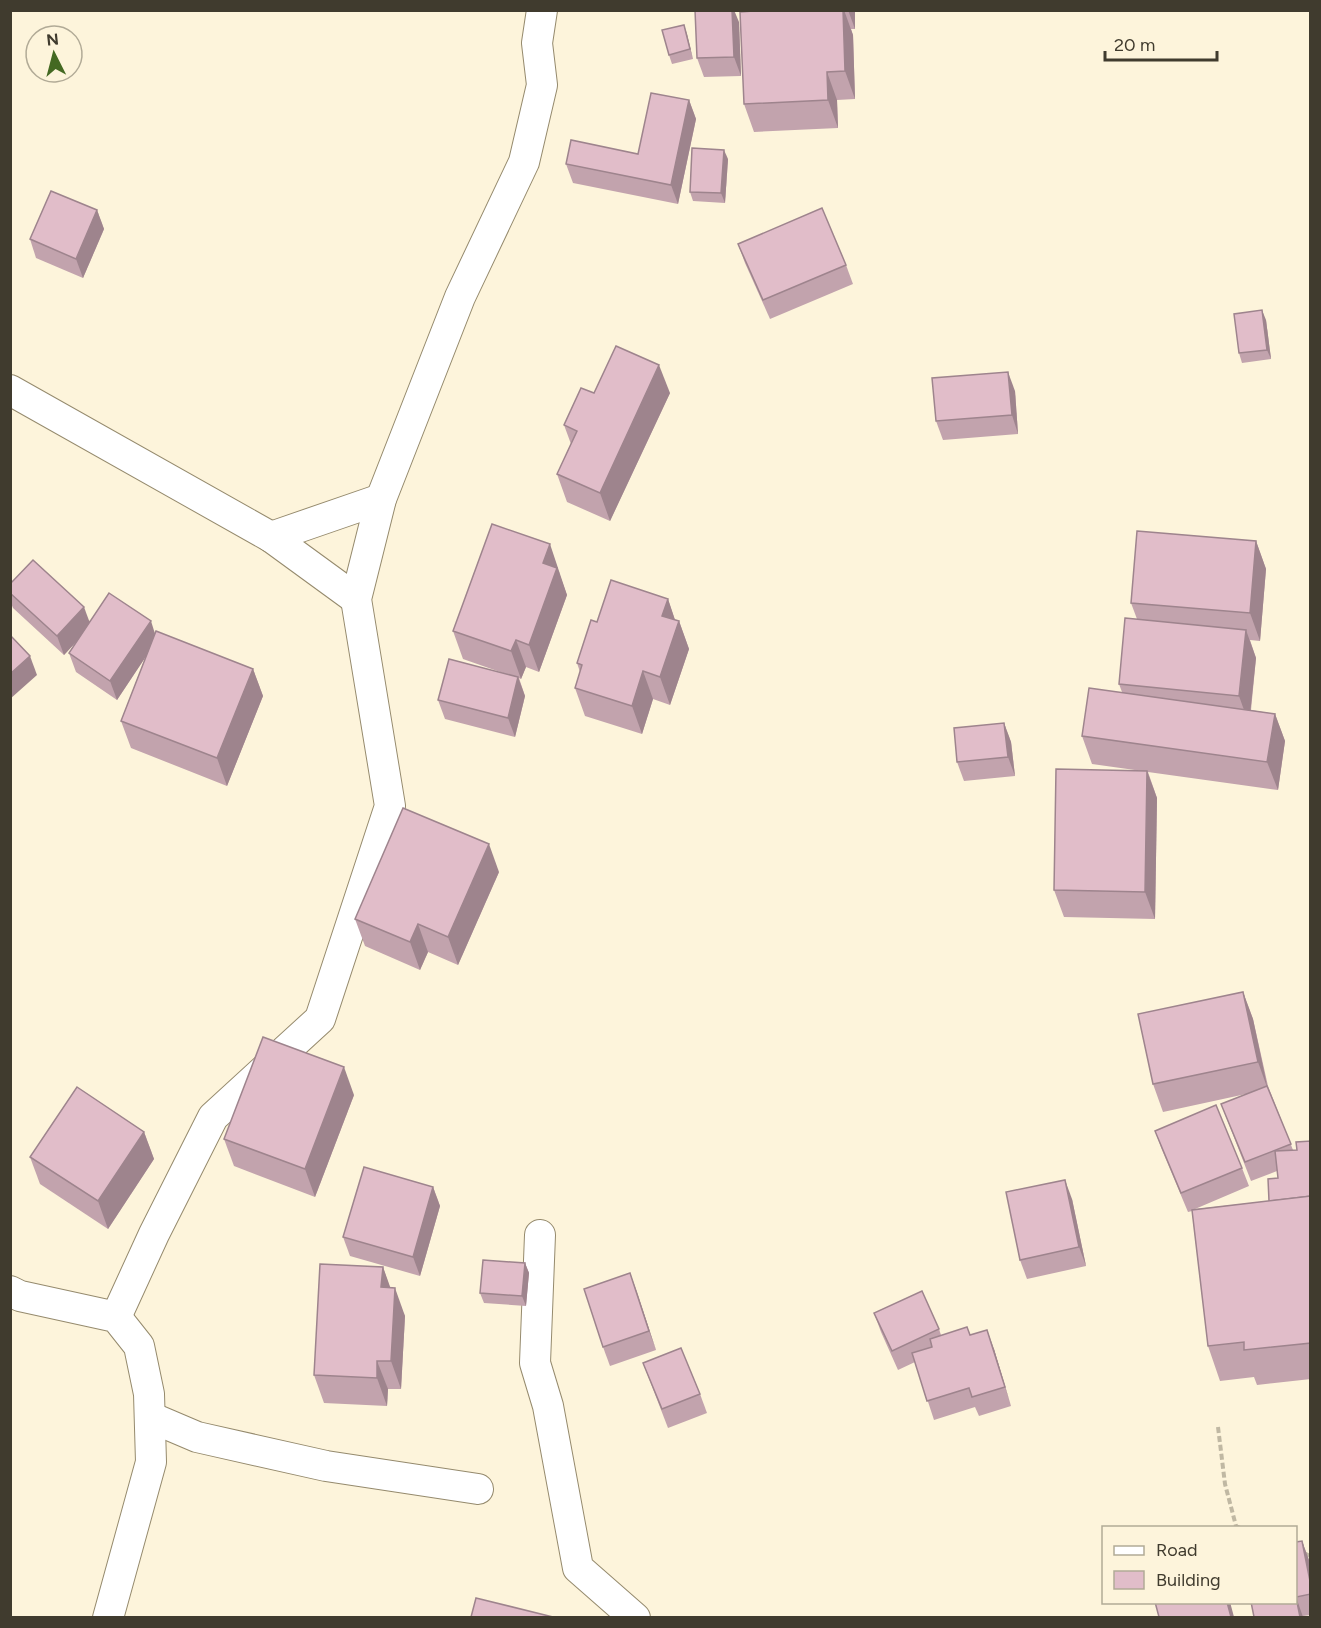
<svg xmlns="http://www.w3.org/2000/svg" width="1321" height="1628" viewBox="0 0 1321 1628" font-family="Figtree,sans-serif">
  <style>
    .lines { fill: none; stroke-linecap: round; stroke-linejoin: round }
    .street-casing { stroke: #958a6d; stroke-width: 32 }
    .path { stroke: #c0b8a3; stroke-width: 4; stroke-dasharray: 6 3; stroke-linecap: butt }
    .street { stroke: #fff; stroke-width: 30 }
    .wall { fill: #c2a3ad }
    .shaded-wall { fill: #9e848d }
    .building { fill: #e1bdc9; stroke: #9e848d; stroke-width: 1.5 }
  </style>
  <rect width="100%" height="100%" fill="#fdf4db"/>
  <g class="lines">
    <g class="street-casing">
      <g id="street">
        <polyline points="10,390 271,537 356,599"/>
        <polyline points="271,537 381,499"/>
        <polyline points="540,1235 535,1363 548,1406 578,1568 635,1618"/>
        <polyline points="10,1291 20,1296 116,1317 139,1346 149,1394 151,1462 108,1618"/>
        <polyline points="116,1317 154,1234 213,1117 320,1019 390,806 356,599 381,499 460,297 524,162 542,85 537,43 542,10"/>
        <polyline points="150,1417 197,1437 326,1466 478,1489"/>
      </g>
    </g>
    <g class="path">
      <polyline points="1218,1427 1225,1484 1236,1526 1240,1528"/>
      <polyline points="1296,1549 1310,1556"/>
    </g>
    <use href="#street" class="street"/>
  </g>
  <g class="wall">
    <polygon points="750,10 855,10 855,29 851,29 853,35 855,99 837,100 838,128 754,132 744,104"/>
    <polygon points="739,22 741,76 704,77 697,58"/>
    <polygon points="684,25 693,59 672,64 669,55"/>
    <polygon points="689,100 696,119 678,204 573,183 566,164 638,154"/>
    <polygon points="728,159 725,203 693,201 690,192"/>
    <polygon points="97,210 104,229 83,278 36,258 30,239"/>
    <polygon points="738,244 846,265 853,284 770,319 745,263"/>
    <polygon points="1266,320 1271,359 1242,363 1239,353"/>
    <polygon points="1015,391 1018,434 943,440 936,421"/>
    <polygon points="594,393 670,393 610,521 567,502 557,474 571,444 564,425"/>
    <polygon points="1256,541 1266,569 1260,641 1250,640 1256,658 1251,710 1275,714 1285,741 1278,790 1148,772 1157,798 1155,919 1064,917 1054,890 1142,771 1092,764 1082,736 1122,692 1119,684 1137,619 1131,603"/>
    <polygon points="560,572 559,573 567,595 539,672 526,667 521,679 519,678 525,696 515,737 445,719 438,700 503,673 463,659 453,631"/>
    <polygon points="10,593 90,621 155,634 253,669 263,696 227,786 131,748 121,721 146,656 117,700 76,672 69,653 75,643 64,655 13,608 10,601"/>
    <polygon points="668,599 675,620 679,621 689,649 670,705 653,699 642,734 585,716 575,688 580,672 577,663 597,622"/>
    <polygon points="1004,723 1011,742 1015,776 964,781 957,762"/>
    <polygon points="499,872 458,965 428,952 420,970 365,946 355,919"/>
    <polygon points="1243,992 1253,1019 1268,1086 1293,1150 1297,1150 1311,1141 1311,1379 1257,1385 1254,1377 1220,1381 1208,1346 1192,1211 1188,1212 1162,1150 1155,1131 1242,1168 1249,1186 1195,1209 1269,1201 1278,1178 1277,1171 1251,1181 1221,1104 1246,1094 1163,1112 1153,1084"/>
    <polygon points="354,1095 315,1197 234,1166 224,1139"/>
    <polygon points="144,1132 154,1159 108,1229 40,1184 30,1157"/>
    <polygon points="433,1187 440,1206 420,1276 350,1256 343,1237"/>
    <polygon points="1072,1199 1086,1266 1027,1279 1020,1260"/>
    <polygon points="525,1263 529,1273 526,1306 484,1303 480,1293"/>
    <polygon points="383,1267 390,1288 405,1316 401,1389 388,1389 387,1406 324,1403 314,1375"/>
    <polygon points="630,1273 656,1350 610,1366 603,1347"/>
    <polygon points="874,1313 939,1329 941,1335 970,1335 994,1349 1011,1406 979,1416 975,1407 934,1420 915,1362 898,1370 881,1332"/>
    <polygon points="643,1363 700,1394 707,1413 668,1428"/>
    <polygon points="1302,1541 1309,1560 1311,1569 1311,1615 1303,1616 1254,1617"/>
  </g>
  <g class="shaded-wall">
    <polygon points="732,10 734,10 739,22 741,76 734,57"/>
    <polygon points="843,10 844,10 853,35 855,99 845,71"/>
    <polygon points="848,10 855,10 855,29"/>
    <polygon points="684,25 687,34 693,59 690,49"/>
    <polygon points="827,72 837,100 838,128 828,100"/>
    <polygon points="689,100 696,119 678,204 671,185"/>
    <polygon points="724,150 728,159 725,203 721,193"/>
    <polygon points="97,210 104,229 83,278 76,259"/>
    <polygon points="1262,310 1266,320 1271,359 1267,350"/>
    <polygon points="659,365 670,393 610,521 600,493"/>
    <polygon points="1008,372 1015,391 1018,434 1012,415"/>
    <polygon points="1256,541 1266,569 1260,641 1250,613"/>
    <polygon points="550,544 567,595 539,672 529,645 543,563"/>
    <polygon points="668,599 677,626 679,621 689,649 670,705 660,677 662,616"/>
    <polygon points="84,607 91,626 64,655 57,636"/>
    <polygon points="151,621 157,640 117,700 110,681"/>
    <polygon points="1246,630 1256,658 1249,724 1239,696"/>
    <polygon points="516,640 526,667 521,679 511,651"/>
    <polygon points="30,656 37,675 10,699 10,674"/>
    <polygon points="253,669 263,696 227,786 217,758"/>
    <polygon points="643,671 653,699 642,734 632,706"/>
    <polygon points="518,677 525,696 515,737 508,718"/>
    <polygon points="1275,714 1285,741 1278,790 1267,762"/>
    <polygon points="1004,723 1011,742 1015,776 1008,757"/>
    <polygon points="1147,771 1157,798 1155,919 1145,892"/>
    <polygon points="489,844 499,872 458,965 448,937"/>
    <polygon points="418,924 428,952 420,970 410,942"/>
    <polygon points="1243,992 1253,1019 1268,1090 1258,1062"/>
    <polygon points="344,1067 354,1095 315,1197 305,1169"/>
    <polygon points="144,1132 154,1159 108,1229 98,1201"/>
    <polygon points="1065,1180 1072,1199 1086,1266 1079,1247"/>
    <polygon points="433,1187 440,1206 420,1276 413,1257"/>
    <polygon points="525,1263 529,1273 526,1306 522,1296"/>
    <polygon points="383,1267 393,1295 381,1287"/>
    <polygon points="630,1273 637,1292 656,1350 649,1331"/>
    <polygon points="395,1288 405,1316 401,1389 391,1361"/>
    <polygon points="987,1330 994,1349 1011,1406"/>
    <polygon points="377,1361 388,1389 387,1406 377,1378"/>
    <polygon points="1302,1541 1309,1560 1311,1569 1311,1586"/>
    <polygon points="1296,1597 1303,1617 1300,1617"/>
    <polygon points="1227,1602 1230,1602 1234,1617 1231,1617"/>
  </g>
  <g class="building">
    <polygon points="695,10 732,10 734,57 697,58"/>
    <polygon points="767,10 843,10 845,71 827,72 828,100 744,104 740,12"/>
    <polygon points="684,25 690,49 669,55 662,30"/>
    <polygon points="651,93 689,100 671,185 566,164 571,140 638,154"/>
    <polygon points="692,148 724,150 721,193 690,192"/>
    <polygon points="51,191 97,210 76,259 30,239"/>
    <polygon points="822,208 846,265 763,300 738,244"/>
    <polygon points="1262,310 1267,350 1239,353 1234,314"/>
    <polygon points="616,346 659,365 600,493 557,474 577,431 564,425 581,388 594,393"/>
    <polygon points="1008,372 1012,415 936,421 932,378"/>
    <polygon points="492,524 550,544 543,563 557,568 529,645 516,640 511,651 453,631"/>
    <polygon points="1137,531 1256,541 1250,613 1131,603"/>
    <polygon points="33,560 84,607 57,636 10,593 10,584"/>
    <polygon points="611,580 668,599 662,616 679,621 660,677 643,671 632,706 575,688 582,665 577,663 591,620 597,622"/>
    <polygon points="109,593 151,621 110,681 69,653"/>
    <polygon points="1125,618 1246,630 1239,696 1119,684"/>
    <polygon points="156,631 253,669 217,758 121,721"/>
    <polygon points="10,635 30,656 10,674"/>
    <polygon points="449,659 518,677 508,718 438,700"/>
    <polygon points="1089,688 1275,714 1267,762 1082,736"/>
    <polygon points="1004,723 1008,757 957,762 954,728"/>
    <polygon points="1056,769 1147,771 1145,892 1054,890"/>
    <polygon points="403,808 489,844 448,937 418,924 410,942 355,919"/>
    <polygon points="1243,992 1258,1062 1153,1084 1138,1014"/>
    <polygon points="263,1037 344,1067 305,1169 224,1139"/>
    <polygon points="1267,1086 1291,1144 1245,1162 1221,1104"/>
    <polygon points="77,1087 144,1132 98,1201 30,1157"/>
    <polygon points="1216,1105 1242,1168 1181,1193 1155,1131"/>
    <polygon points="1311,1141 1311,1196 1269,1201 1268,1179 1278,1178 1275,1151 1297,1150 1296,1142"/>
    <polygon points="364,1167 433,1187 413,1257 343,1237"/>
    <polygon points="1065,1180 1079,1247 1020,1260 1006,1192"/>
    <polygon points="1311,1196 1311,1343 1244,1350 1244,1342 1208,1346 1192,1210"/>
    <polygon points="483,1260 525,1263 522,1296 480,1293"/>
    <polygon points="320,1264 383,1267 381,1287 395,1288 391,1361 377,1361 377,1378 314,1375"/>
    <polygon points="630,1273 649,1331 603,1347 584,1289"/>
    <polygon points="922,1291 939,1329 892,1351 874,1313"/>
    <polygon points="967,1327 970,1335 987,1330 1005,1387 972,1397 969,1388 927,1401 912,1353 932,1347 930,1339"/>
    <polygon points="681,1348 700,1394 662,1409 643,1363"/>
    <polygon points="1302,1541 1311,1586 1311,1594 1296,1597 1300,1617 1254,1617 1251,1602 1296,1602 1296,1542"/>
    <polygon points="476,1598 553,1617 471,1617"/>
    <polygon points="1155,1602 1227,1602 1231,1617 1159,1617"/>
  </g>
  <rect width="1321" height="1628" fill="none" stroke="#403b2e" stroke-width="24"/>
  <rect x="1102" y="1526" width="195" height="78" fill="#fdf4db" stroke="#b1aa96" stroke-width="1.5"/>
  <rect x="1114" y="1546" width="30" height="9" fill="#ffffff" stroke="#b1aa96" stroke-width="1.5"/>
  <text x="1156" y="1556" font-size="18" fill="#403b2e">Road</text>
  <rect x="1114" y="1571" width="30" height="18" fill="#e1bdc9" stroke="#b1aa96" stroke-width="1.5"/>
  <text x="1156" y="1586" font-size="18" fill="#403b2e">Building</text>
  <g transform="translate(54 54) rotate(354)"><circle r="28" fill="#fdf4db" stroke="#b1aa96" stroke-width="1.5"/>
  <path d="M0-4.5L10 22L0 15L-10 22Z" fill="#446922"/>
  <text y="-9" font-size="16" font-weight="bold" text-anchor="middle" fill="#403b2e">N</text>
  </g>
  <path d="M1105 51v9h112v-9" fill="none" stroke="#403b2e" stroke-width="3"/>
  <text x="1114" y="51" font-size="18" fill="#403b2e" stroke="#fdf4db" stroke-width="4.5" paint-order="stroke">20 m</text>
</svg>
